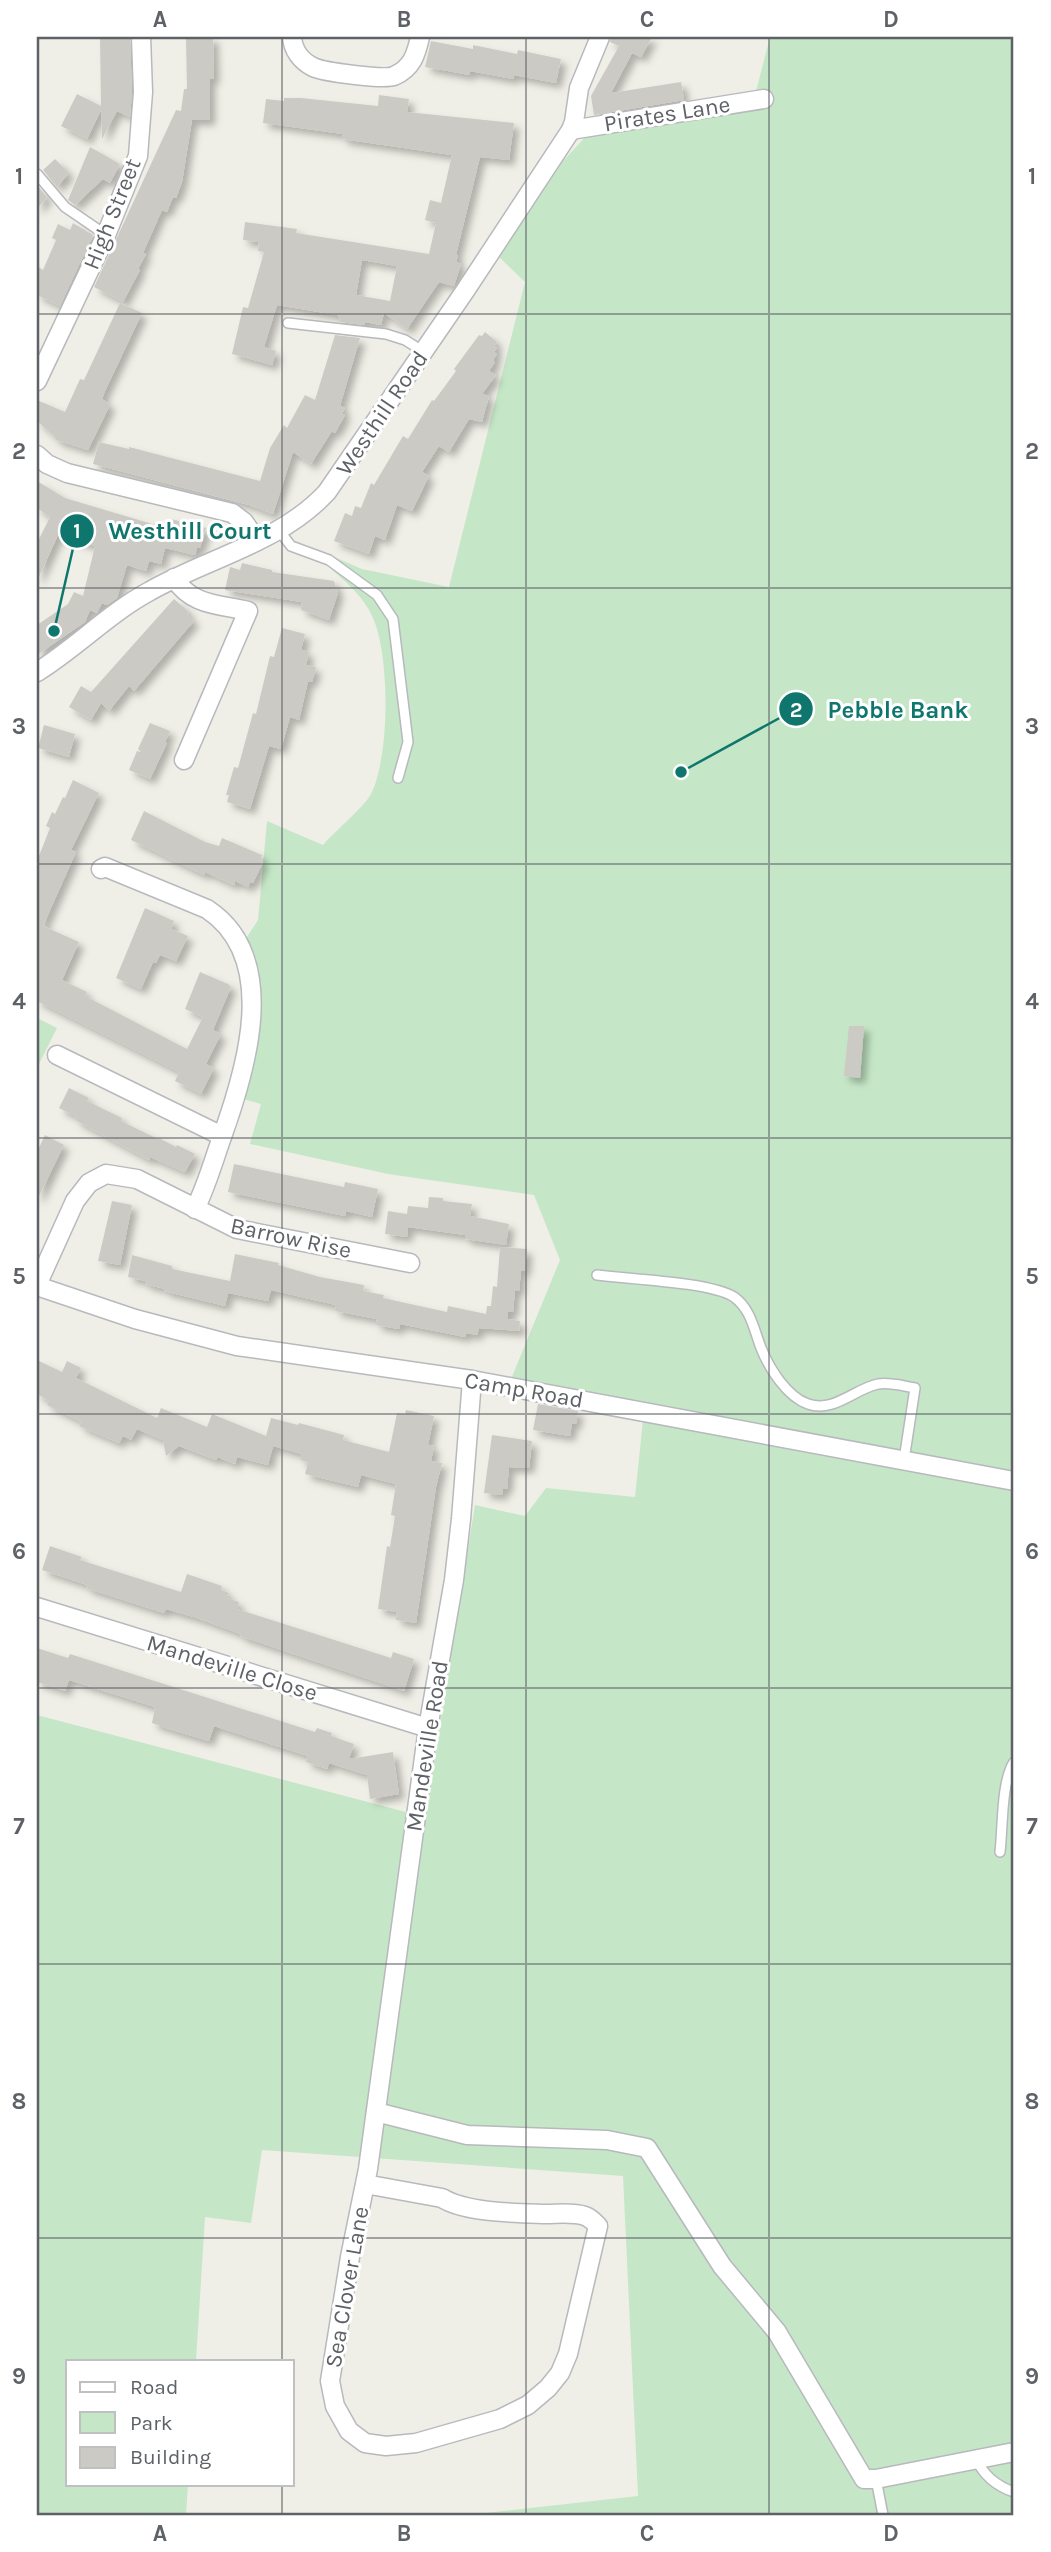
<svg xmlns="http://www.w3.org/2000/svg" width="1051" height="2552" viewBox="0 0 1051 2552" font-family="Karla,sans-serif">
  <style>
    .green { fill: #c5e7c7 }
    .building { fill: #cccac4; fill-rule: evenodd; filter: url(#shadow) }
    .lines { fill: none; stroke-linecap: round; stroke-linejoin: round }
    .lane-casing { stroke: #b7b9bd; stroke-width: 12 }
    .street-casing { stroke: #b7b9bd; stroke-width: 21 }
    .lane { stroke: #fff; stroke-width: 9 }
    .street { stroke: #fff; stroke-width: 18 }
    .grid { fill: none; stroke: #5e6267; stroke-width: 2; stroke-opacity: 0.55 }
    .labels { text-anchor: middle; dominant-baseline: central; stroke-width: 6; stroke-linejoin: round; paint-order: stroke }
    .street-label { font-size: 23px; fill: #5e6267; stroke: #fff }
    .leader { fill: none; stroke: #0f766e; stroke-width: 2.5 }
    .callout-dot { fill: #0f766e; stroke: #fff; stroke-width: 2.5 }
    .mark-label { font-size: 21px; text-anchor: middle; font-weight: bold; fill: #fff }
    .callout-label { font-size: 24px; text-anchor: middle; font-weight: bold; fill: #0f766e; stroke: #fff; stroke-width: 6; stroke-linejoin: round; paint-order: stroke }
    .neatline { fill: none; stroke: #5e6267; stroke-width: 2.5 }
    .grid-label { font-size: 23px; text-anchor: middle; font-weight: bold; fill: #5e6267 }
  </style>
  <defs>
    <filter id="shadow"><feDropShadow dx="5.5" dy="5.5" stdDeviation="3.5" flood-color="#0004"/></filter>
  </defs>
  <rect width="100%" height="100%" fill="#f0efe7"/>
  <g class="green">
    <path d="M770,37h244v2478h-547l171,-19 -15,-320 -361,-26 -11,73 -46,-6 -9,144h-128v123h120l-2,31h-149v-800l388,102 50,-312 50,11 21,-28 89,9 8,-77 -134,-36 51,-124 -26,-65 -146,-21 -138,-30 11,-40 -18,-5v-156l15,-23 9,-99 56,24c11,-13 41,-38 48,-51 19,-38 19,-138 2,-176 -9,-22 -29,-37 -46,-53l5,-9 30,13 87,18 76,-305 -26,-25 64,-96 27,-29 163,-29z"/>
    <polygon points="37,1018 57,1028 37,1068"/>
  </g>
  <g class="building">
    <polygon points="100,37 130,37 132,92 130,117 117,111 102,139 101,110 87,139 61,126 77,94 101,106"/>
    <polygon points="186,37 213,37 214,79 210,78 210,120 192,120 182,182 176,198 173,197 167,212 162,210 143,253 146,254 138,269 140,270 123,302 94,287 176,110 181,111 184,89 187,89"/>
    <polygon points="611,37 652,37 641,57 632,53 611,93 681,82 684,100 594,115 591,96 619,46 610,42"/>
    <polygon points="431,41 473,49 473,45 517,54 518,50 561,59 556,83 514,75 513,79 470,71 470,75 425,67"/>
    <path d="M379,95l30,4 -2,13 107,11 -5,37 -29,-3 -24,98 2,1 -2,6 5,2 -7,22 -15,-4 -32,47 -23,-16 -3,12 -16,-3 -1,3 -25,-3 1,-4 -3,-3 -60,-10 -13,42 12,4 -4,14 -40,-11 11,-47 5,1 16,-56 -6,-1 1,-9 -16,-2 2,-18 52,7 -1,4 133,21 7,-31 -11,-3 5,-20 11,3 11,-48 -110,-16 1,-5 -80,-11 3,-24 18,2v-3h17l77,8zM362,260l35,6 -7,35 -34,-6z"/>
    <polygon points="90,147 120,164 110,183 103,179 75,205 68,200"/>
    <polygon points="55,159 69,173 57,187 43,170"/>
    <polygon points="37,185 47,197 37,209"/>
    <polygon points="73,223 93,235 60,306 37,295 37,266 43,270 56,240 52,238 58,224 70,230"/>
    <polygon points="120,303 142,313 105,391 102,399 110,405 88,450 56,440 56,438 37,421 37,400 65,412 80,379 84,380"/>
    <polygon points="485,332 497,342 494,346 497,348 494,352 497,354 493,360 495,362 489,371 496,375 482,394 489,396 482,422 469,419 449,452 439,446 422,472 429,476 412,511 397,505 385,540 375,536 369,554 334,541 345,513 352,516 355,506 361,508 371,483 374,485 403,436 408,439 432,400 434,401 456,371 454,369 479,335 482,336"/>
    <polygon points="335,335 360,338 340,406 345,408 342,414 345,415 335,433 332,431 311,464 293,452 273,514 249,505 93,464 99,442 129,449 129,447 260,481 270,448 284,425 287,428 305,395 315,400"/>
    <polygon points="37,481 65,498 169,529 171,519 206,528 200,548 197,548 195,555 165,548 161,564 149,561 146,571 127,565 117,598 107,605 102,603 97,613 90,610 85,622 37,655 37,625 68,604 74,592 83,596 95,546 58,535 37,581 37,543 50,517 37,508"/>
    <polygon points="242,563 272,570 272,572 334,581 338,593 329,620 301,610 302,602 225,590 230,567 240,570"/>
    <polygon points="174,599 189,612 187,614 194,621 134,691 129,686 109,711 101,703 91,720 69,707 81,686 91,692"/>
    <polygon points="282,628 305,634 301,650 309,652 306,665 316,667 312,682 308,681 299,720 290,717 281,749 269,746 250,809 227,802 229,795 226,795 234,767 238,768 253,713 256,714 270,656 274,657"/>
    <polygon points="150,723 170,731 165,742 167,743 150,779 129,770 137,751 141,752 138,749"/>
    <polygon points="44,725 75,734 69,757 38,748"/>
    <polygon points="73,780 99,793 71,850 76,852 43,926 79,942 62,980 87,992 85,996 187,1049 203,1017 185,1009 200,972 228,984 231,987 213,1030 221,1034 206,1064 214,1068 201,1094 175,1081 179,1072 37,1001 37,861 50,828 46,826 52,812 55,814 63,797 65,798"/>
    <polygon points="144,811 205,842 219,846 222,838 262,855 260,860 263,862 253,883 250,882 248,887 235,881 234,885 205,872 204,875 131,840"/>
    <polygon points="145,908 174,921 171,929 188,936 176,961 160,955 156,963 153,962 141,989 116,978"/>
    <polygon points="849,1026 864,1026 860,1078 844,1076"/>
    <polygon points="69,1088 89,1098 87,1101 122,1118 121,1121 158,1139 159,1138 176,1147 177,1145 195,1154 185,1172 150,1157 149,1160 75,1120 77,1117 59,1108"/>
    <polygon points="45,1135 64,1145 37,1200 37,1152"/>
    <polygon points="234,1164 344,1187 345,1182 378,1189 372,1217 346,1211 345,1216 228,1192"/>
    <polygon points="429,1197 443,1198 443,1201 472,1204 470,1216 509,1224 506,1245 465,1239 465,1235 408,1227 407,1237 385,1234 388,1211 407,1214 408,1206 428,1208"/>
    <polygon points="112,1201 132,1205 120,1265 98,1261"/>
    <polygon points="500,1247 527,1249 525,1271 521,1271 519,1291 515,1290 513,1312 508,1312 508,1319 520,1321 519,1331 479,1328 477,1335 466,1333 465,1337 400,1324 399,1329 376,1325 377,1319 335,1311 336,1305 271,1290 268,1301 228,1293 225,1306 164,1291 165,1289 145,1284 145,1281 128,1277 132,1255 172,1266 172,1269 230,1281 235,1254 279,1263 278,1265 320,1277 364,1285 363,1291 384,1295 383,1298 447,1312 448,1306 486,1314 487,1306 491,1306 493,1286 497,1287"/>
    <polygon points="37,1360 62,1372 67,1361 81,1368 76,1378 157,1418 161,1408 207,1427 212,1414 266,1436 271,1418 298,1425 299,1423 344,1435 343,1440 389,1452 397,1413 405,1414 406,1410 434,1416 428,1445 434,1446 431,1461 442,1463 436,1487 416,1623 396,1620 397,1612 378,1609 387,1546 390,1547 395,1516 391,1515 396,1484 361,1475 358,1487 305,1474 308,1462 300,1460 302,1454 273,1446 268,1465 237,1457 235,1464 217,1457 216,1460 179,1446 166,1456 163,1440 137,1429 131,1440 123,1436 119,1443 79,1426 81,1422 47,1405 49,1401 37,1394"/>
    <polygon points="538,1404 578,1411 576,1424 572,1423 570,1436 533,1430"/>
    <polygon points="492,1435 532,1441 529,1468 509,1467 507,1489 503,1488 502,1495 484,1493"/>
    <polygon points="50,1546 82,1557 80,1560 181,1592 187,1574 222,1586 221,1590 229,1593 227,1598 239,1602 237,1609 391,1658 393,1652 414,1659 404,1691 240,1636 241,1634 197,1618 166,1609 164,1613 86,1588 87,1585 42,1570"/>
    <polygon points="37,1648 68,1658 70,1654 315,1732 317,1728 332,1733 331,1736 354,1744 349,1759 393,1752 399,1794 370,1799 367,1775 329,1763 327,1769 306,1762 308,1756 214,1726 209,1741 172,1730 152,1723 155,1707 69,1680 65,1691 37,1682"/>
  </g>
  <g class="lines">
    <g class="lane-casing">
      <g id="lane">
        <polyline points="37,174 65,207 106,235"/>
        <polyline points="288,323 386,334 405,340 424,352"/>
        <polyline points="278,529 291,546 329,560 377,595 393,619 408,742 398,778"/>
        <path d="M597,1275c31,4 114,7 137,22 17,12 20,33 27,51 8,20 26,49 47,56 26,9 46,-15 70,-20 12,-2 25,2 37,4l-11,72"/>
        <path d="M1000,1852c3,-24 1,-70 14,-90"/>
        <path d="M976,2459c8,17 20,27 38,33"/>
        <polyline points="876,2479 883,2515"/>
      </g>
    </g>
    <g class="street-casing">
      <g id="street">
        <path d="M292,37c1,13 9,24 21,30 10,5 71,13 81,9 18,-8 22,-21 26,-39"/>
        <polyline points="571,130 764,99"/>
        <polyline points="37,381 106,235 138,156 143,92 141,37"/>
        <polyline points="37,455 47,464 67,473 232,513 244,522 257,541"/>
        <path d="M174,578c18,28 44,26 74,33l-64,149"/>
        <path d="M37,672c39,-24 72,-59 113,-81 58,-33 130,-48 177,-99l138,-201 106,-161 3,-8 5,-34 21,-51"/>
        <path d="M101,869l4,-2 102,42c73,48 40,158 16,225 -9,25 -16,51 -28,75"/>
        <polyline points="57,1055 222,1136"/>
        <polyline points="37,1285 75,1201 89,1183 106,1174 137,1179 237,1229 410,1263"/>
        <polyline points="37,1286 135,1319 237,1346 472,1380 1014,1481"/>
        <polyline points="37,1607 428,1728"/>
        <polyline points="376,2112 467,2135 607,2140 647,2148 722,2266 777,2332 864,2479 876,2479 1014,2452"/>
        <path d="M365,2184l77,14c24,15 75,15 104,16 12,0 27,-2 39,2 6,2 9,6 13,10l-30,128 -8,19 -12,15 -20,17 -28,14 -84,24 -30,3 -21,-3 -16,-12 -14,-25 -5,-25 20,-124 18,-88 60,-441 26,-148 7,-61 11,-139"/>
      </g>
    </g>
    <use href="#lane" class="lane"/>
    <use href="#street" class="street"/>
  </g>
  <path class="grid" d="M282,37v2324M526,37v2478M769,37v2478M37,314h977M37,588h977M37,864h977M37,1138h977M37,1414h977M37,1688h977M37,1964h977M37,2238h977M282,2484v31"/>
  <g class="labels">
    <g class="street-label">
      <text transform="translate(667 114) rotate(-9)">Pirates Lane</text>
      <text transform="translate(112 214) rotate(-68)">High Street</text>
      <text transform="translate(382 413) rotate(-56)">Westhill Road</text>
      <text transform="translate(291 1238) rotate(12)">Barrow Rise</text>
      <text transform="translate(524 1390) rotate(10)">Camp Road</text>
      <text transform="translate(232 1668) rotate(17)">Mandeville Close</text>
      <text transform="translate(427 1746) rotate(-81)">Mandeville Road</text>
      <text transform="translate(347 2287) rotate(-80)">Sea Clover Lane</text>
    </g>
  </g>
  <path class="leader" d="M54 631L77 531M681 772L796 709"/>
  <g class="callout-dot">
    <circle cx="54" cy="631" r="7"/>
    <circle cx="681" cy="772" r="7"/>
    <circle cx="77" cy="531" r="18"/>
    <circle cx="796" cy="709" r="18"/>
  </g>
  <g class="mark-label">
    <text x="77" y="538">1</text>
    <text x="796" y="717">2</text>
  </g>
  <g class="callout-label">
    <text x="190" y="539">Westhill Court</text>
    <text x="898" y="718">Pebble Bank</text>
  </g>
  <rect width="1051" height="2552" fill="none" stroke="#ffffff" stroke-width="77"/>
  <rect x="66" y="2360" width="228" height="126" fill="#ffffff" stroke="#bfc0c2" stroke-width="2"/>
  <rect x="80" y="2382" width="35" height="10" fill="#ffffff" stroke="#bfc0c2" stroke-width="2"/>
  <text x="130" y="2394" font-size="21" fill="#5e6267">Road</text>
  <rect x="80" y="2412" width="35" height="21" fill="#c5e7c7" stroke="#bfc0c2" stroke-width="2"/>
  <text x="130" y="2430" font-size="21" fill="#5e6267">Park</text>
  <rect x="80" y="2447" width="35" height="21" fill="#cccac4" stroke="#bfc0c2" stroke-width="2"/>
  <text x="130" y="2464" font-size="21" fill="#5e6267">Building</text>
  <rect x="38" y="38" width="974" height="2476" class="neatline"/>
  <g class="grid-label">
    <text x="160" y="27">A</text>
    <text x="404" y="27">B</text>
    <text x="647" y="27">C</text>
    <text x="891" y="27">D</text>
    <text x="19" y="184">1</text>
    <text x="1032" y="184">1</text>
    <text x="19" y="459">2</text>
    <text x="1032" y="459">2</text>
    <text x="19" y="734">3</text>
    <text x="1032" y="734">3</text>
    <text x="19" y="1009">4</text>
    <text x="1032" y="1009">4</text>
    <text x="19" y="1284">5</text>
    <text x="1032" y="1284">5</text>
    <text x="19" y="1559">6</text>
    <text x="1032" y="1559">6</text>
    <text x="19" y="1834">7</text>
    <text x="1032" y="1834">7</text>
    <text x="19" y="2109">8</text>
    <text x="1032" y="2109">8</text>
    <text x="19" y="2384">9</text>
    <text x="1032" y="2384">9</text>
    <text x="160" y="2541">A</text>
    <text x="404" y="2541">B</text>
    <text x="647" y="2541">C</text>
    <text x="891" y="2541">D</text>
  </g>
</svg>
